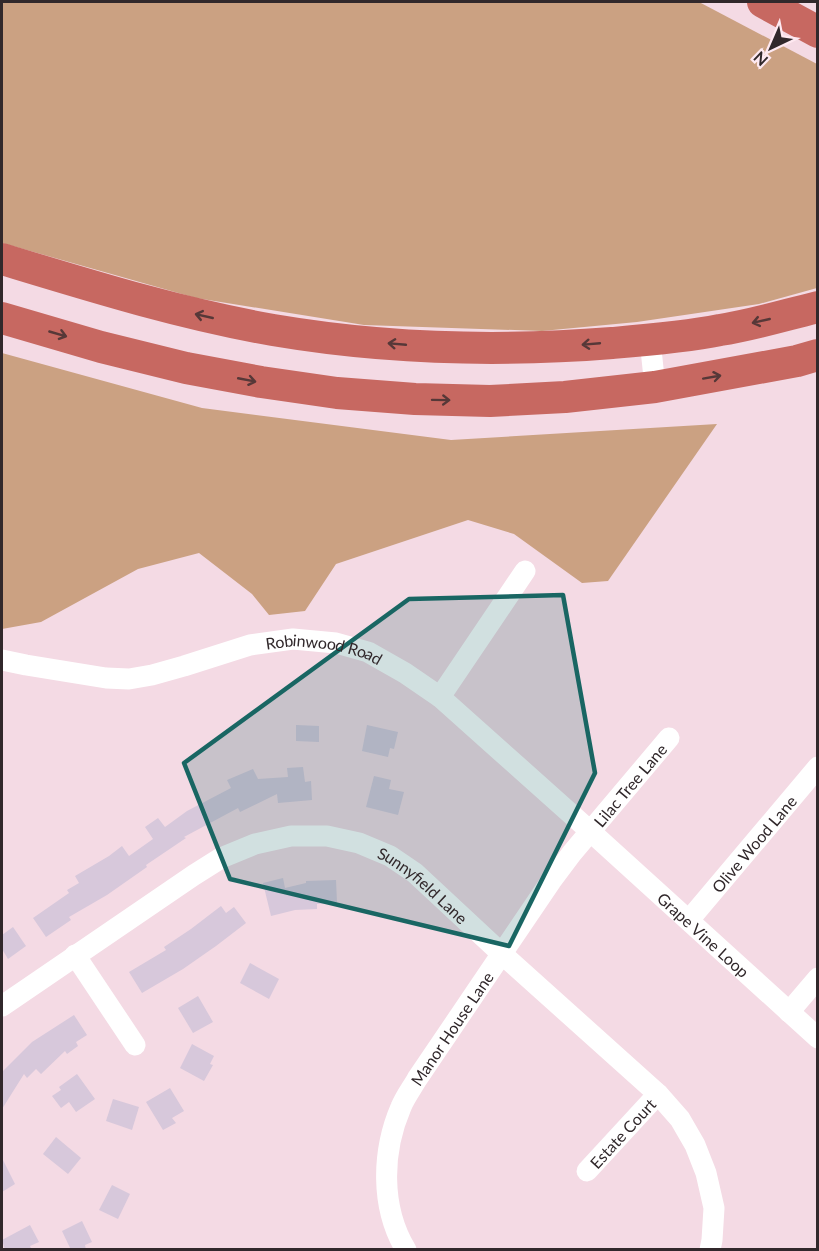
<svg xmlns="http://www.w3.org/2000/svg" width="819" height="1251" viewBox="0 0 819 1251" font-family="Lato,sans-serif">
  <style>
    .forest { fill: #cba182 }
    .building { fill: #d7c8db }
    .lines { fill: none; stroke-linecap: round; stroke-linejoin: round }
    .minor { stroke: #fff; stroke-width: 21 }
    .highway { stroke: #c76861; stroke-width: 32 }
    .oneway { stroke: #563838 }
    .marked { fill: #196663; fill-opacity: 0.2; stroke: #196663; stroke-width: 4.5; stroke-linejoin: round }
    .labels { text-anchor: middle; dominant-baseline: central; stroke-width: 6; stroke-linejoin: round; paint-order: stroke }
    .street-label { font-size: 16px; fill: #31282b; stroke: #fee9f1 }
  </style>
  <rect width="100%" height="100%" fill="#f4dae4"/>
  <g class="forest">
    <polygon points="2,2 699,2 817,64 817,288 759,304 637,322 542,331 364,325 196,298 2,243"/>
    <polygon points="2,353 202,408 451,440 717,424 608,581 582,583 514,534 468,520 336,564 305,611 269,615 252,594 199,553 138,569 41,622 2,629"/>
  </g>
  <g class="building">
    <polygon points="296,725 319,726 319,742 296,741"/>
    <polygon points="367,725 398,732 394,749 390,748 388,757 362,751"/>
    <polygon points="303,767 305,782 311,781 312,800 278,803 277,794 240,812 238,808 184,837 186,838 146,865 147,867 107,895 69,917 71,920 46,937 33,918 69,893 67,890 79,883 75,876 109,856 122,846 129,856 153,839 145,827 158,818 165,827 187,811 231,788 227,780 253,769 258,779 288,777 287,768"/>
    <polygon points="374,776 391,780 389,789 404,792 398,815 366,807"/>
    <polygon points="283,878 285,888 306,883 306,881 336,880 337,903 317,904 317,909 295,910 271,916 263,883"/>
    <polygon points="221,906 226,913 234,907 246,923 216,946 183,969 142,993 129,972 166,950 164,947 191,929"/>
    <polygon points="13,927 26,946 8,959 2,949 2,935"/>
    <polygon points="250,963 279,979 269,999 240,983"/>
    <polygon points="198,996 213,1022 193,1033 178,1008"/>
    <polygon points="74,1015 87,1035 76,1042 78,1046 67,1054 65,1051 41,1074 36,1069 27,1078 24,1074 2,1109 2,1072 32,1042"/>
    <polygon points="192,1044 214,1056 210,1064 213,1065 204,1081 180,1068"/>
    <polygon points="77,1074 95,1099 76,1112 69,1102 61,1108 52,1096 61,1090 59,1087"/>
    <polygon points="170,1088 184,1111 172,1118 176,1123 163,1130 146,1102"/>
    <polygon points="113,1099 139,1107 132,1130 106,1121"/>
    <polygon points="56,1137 81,1158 68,1174 43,1154"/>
    <polygon points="2,1158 15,1184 2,1192"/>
    <polygon points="112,1185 130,1194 118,1219 99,1210"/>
    <polygon points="82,1221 92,1242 85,1245 86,1250 71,1250 62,1231"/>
    <polygon points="30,1225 39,1242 30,1246 32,1250 5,1250 2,1240"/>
  </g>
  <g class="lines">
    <g class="minor">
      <polyline points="650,340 655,387"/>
      <path id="s1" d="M2,660l24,5 80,13 23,1 23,-4 32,-9 66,-21 43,-6 43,4 32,9 37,21 35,24 150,134 228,207"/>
      <polyline points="440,697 525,571"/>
      <path id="s2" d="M689,920l129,-153"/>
      <polyline points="75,955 135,1045"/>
      <path id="s3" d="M2,1006l192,-131 27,-17 34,-14 36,-8h36l32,7 31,13 25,17 87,81 156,140 22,25 15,26 11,28 8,35 -2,32 -2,10"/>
      <polyline points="789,1012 818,978"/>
      <path id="s4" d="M587,1171l71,-77"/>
      <path id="s5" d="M406,1250c-26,-43 -24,-99 -5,-143 4,-10 11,-19 16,-28l134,-198 21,-28 97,-115"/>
    </g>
    <g class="highway">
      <polyline points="763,2 818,32"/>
      <path d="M2,259c89,27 179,55 271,71 112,19 226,22 339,13 36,-3 73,-6 108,-13 33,-5 65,-15 98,-23"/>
      <polyline points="2,318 101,347 186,368 261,382 337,393 415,399 490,401 565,397 655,387 797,361 818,355"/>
    </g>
  </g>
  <defs><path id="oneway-shaft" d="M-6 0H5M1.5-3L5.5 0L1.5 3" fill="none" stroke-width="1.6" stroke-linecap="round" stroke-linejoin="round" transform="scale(1.5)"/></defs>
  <g class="oneway">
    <use href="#oneway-shaft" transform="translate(204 316) rotate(-167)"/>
    <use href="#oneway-shaft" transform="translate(761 321) rotate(167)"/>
    <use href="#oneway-shaft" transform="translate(58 334) rotate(16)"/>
    <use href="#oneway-shaft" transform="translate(397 344) rotate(-175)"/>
    <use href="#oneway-shaft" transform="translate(591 344) rotate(175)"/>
    <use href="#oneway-shaft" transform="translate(712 377) rotate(-10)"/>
    <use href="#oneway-shaft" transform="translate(247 380) rotate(11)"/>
    <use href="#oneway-shaft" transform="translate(441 400) rotate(1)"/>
  </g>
  <path class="marked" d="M563,595l32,178 -86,173 -279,-67 -46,-116 225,-164z"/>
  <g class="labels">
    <g class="street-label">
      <text stroke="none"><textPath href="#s1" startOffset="330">Robinwood Road</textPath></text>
      <text stroke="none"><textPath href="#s5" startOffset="544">Lilac Tree Lane</textPath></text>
      <text stroke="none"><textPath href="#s2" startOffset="100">Olive Wood Lane</textPath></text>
      <text stroke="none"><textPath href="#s3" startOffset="484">Sunnyfield Lane</textPath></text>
      <text stroke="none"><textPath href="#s1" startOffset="814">Grape Vine Loop</textPath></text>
      <text stroke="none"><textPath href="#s5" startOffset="242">Manor House Lane</textPath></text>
      <text stroke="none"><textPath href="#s4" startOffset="52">Estate Court</textPath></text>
    </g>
  </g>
  <rect width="819" height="1251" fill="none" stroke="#31282b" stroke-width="6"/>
  <g transform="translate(771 48) rotate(224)" stroke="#fee9f1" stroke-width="4.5" paint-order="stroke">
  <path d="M0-4.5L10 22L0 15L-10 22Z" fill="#31282b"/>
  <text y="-9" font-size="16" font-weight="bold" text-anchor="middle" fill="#31282b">N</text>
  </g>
</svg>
